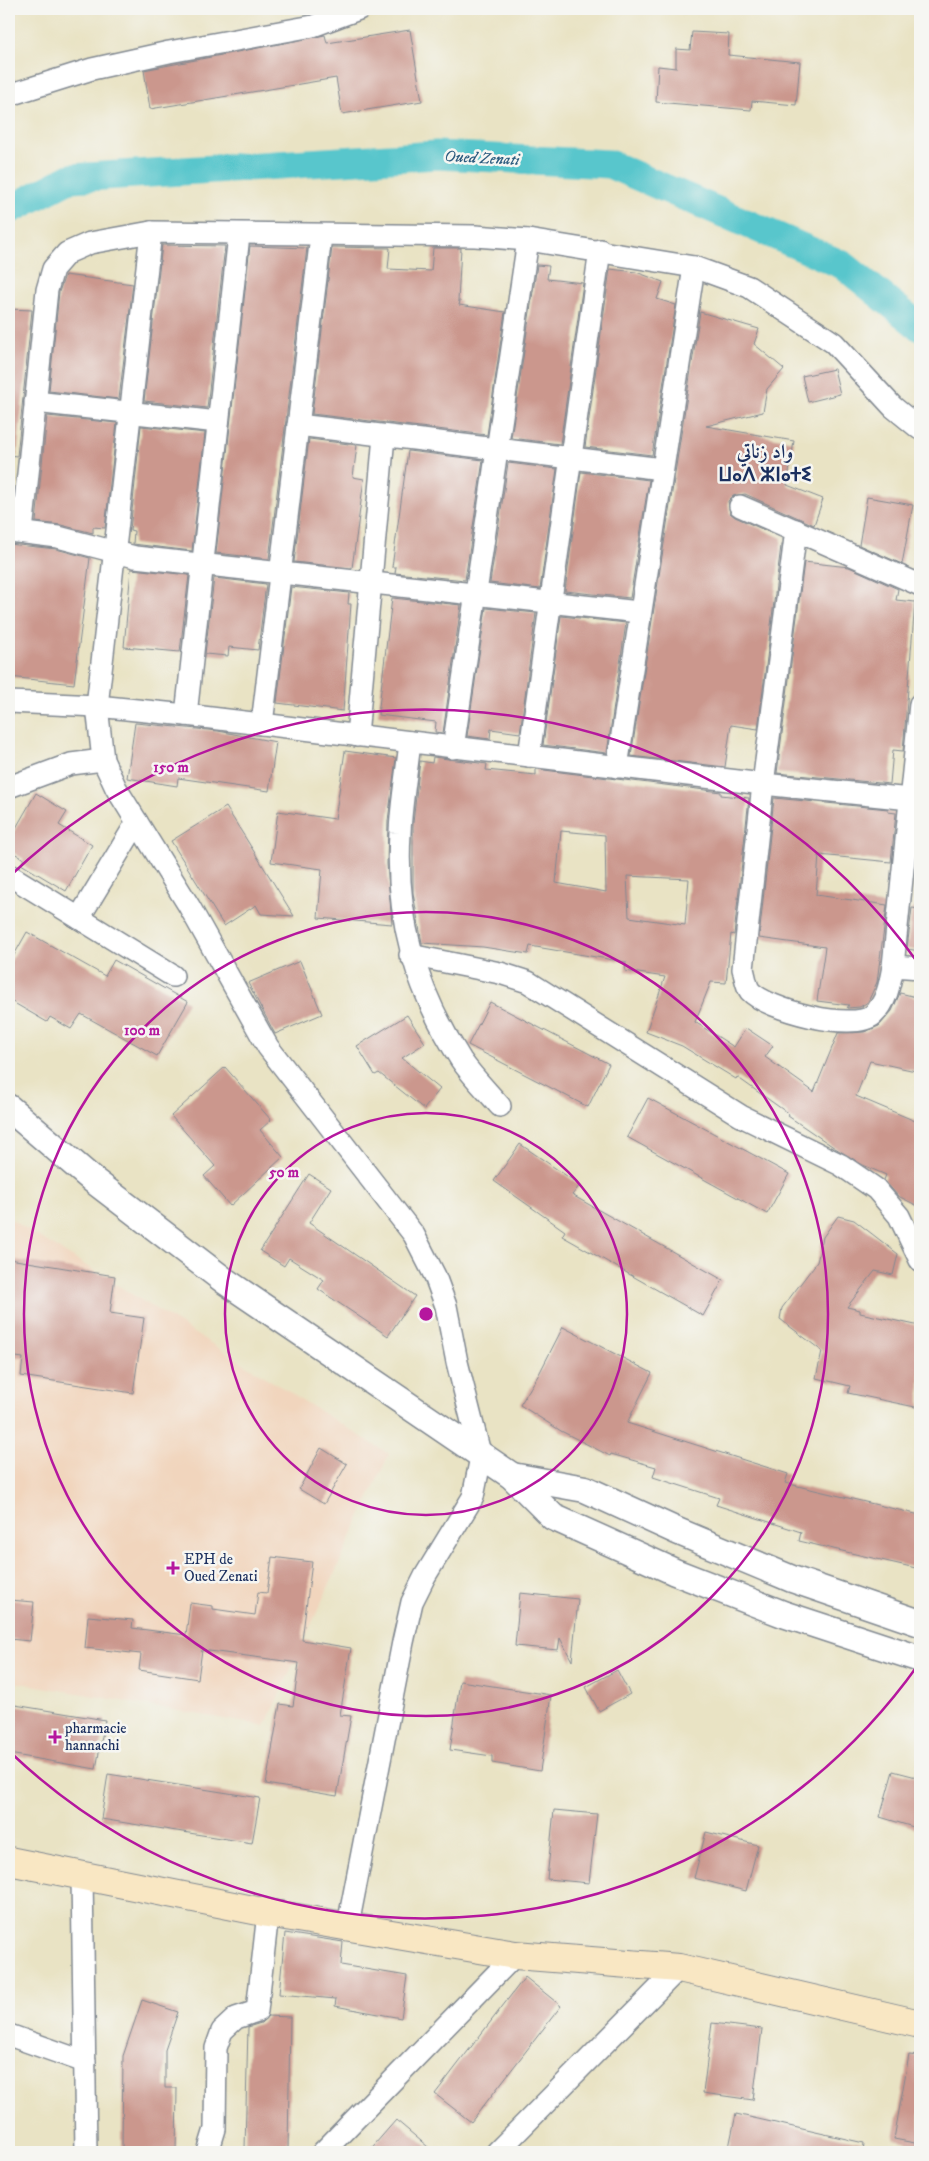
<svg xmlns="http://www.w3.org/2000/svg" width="929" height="2161" viewBox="0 0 929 2161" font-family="'IM FELL DW Pica',Amiri,'Noto Sans Tifinagh',serif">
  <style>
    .built { fill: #f1d5bd }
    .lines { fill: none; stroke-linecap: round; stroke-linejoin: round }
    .canal { stroke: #58c6cc; stroke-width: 29 }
    .building { fill: #cb978d; fill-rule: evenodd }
    .minor-casing { stroke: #828991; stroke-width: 24 }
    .tertiary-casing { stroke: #828991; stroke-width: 29 }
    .secondary-casing { stroke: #828991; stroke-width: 30 }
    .minor { stroke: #fff; stroke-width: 21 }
    .tertiary { stroke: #fff; stroke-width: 26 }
    .secondary { stroke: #f9e7c3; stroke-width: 28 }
    .ring { fill: none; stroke: #b5179e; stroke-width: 2.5 }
    .poi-dot { fill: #b5179e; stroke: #f6f6f2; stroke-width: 2 }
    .labels { text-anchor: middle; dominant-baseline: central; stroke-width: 5; stroke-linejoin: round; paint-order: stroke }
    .poi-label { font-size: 15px; fill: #1b2f5e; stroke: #f6f6f2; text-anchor: start }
    .water-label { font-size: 16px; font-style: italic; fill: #2d5c7f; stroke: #f6f6f2 }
    .district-label { font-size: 20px; font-weight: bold; fill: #1b2f5e; stroke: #f6f6f2 }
    .centre { fill: #b5179e; stroke: #f6f6f2; stroke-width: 2.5 }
    .ring-label { font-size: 15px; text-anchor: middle; font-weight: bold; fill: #b5179e; stroke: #f6f6f2; stroke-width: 5; stroke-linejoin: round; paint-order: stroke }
  </style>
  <rect width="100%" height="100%" fill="#f6f6f2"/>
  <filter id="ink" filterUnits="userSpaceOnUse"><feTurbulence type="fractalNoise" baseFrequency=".02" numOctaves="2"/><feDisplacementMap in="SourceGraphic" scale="10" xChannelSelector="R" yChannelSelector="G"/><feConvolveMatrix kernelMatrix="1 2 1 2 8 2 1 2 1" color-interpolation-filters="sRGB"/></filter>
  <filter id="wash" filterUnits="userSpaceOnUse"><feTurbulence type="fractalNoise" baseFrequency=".0096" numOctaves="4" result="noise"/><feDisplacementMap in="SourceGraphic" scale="20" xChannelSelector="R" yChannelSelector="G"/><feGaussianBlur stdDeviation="1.12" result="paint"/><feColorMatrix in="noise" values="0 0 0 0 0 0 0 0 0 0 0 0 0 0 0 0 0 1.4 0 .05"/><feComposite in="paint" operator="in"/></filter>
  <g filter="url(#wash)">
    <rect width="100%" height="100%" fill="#e9e3c4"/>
    <polygon class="built" points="9,1218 389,1454 265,1726 9,1681"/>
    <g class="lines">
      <polyline class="canal" points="9,210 71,178 437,155 609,164 843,265 920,327"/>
    </g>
    <g id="blocks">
      <g class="building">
        <polygon points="410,30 422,101 342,114 336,78 150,109 144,70 325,35 327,43"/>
        <polygon points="692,32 729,34 728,55 800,62 796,105 752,101 751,110 656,102 658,66 676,68 676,49 690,50"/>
        <polygon points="162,245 225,246 207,408 144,401"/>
        <polygon points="250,246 307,248 269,559 216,553"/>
        <polygon points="332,247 390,248 388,269 431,271 433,248 461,248 458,301 460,301 459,305 505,312 487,435 312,414"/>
        <polygon points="537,265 549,266 547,279 583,283 560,444 511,438"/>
        <polygon points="610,269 636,272 663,282 657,299 676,305 652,455 585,447"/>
        <polygon points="65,275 133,284 119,399 49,391 59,292"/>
        <polygon points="9,309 32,310 17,456 9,455"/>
        <polygon points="700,312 759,329 754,344 784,369 767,389 763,412 706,426 794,441 787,485 823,499 814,525 745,494 733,496 728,501 730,513 735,517 782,538 758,729 731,725 725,767 631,756"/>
        <polygon points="834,369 840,394 808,402 802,376"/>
        <polygon points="47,416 117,423 105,528 93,527 93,533 61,525 36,522"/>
        <polygon points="141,426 205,433 192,551 133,544 134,531 130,530"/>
        <polygon points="309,439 357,445 353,477 364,479 352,568 294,562"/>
        <polygon points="408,451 483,460 465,580 395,573 396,567 392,567"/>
        <polygon points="508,463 557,469 540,589 490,583"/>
        <polygon points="581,472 649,480 630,598 565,591"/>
        <polygon points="867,497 913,505 902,564 859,545"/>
        <polygon points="9,544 56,549 90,558 74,684 9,677"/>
        <polygon points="804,562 849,567 898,589 896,600 915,602 903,751 893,750 890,784 777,773"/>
        <polygon points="131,569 189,575 180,652 124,647"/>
        <polygon points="214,578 266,584 258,650 229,647 228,656 205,654"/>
        <polygon points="291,587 349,593 348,604 351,604 343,711 277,703"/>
        <polygon points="392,598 461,605 443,733 435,732 436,722 378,715"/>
        <polygon points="486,608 536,613 520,733 491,729 490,739 467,736"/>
        <polygon points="561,616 626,623 607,753 543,745"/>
        <polygon points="135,723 218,731 276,742 269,791 178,778 177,786 127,778"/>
        <polygon points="345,751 396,758 388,821 387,864 392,924 318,918 322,869 271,862 278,811 335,819"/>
        <path d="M433,757l54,7 -1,6 50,5v-6l185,23v3l28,3 -15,137 -3,-1 -5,49 -15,-1 -16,40 39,25 12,-19 27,18 -8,11 49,35 24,-59 26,-1 15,-6 13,-15 8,-18 20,5v74l-50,-11 -14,35 64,27v84l-22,-11 -14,-16 2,-5 -23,-10 -28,-17 -47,-32 1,-2 -52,-37 -1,2 -54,-33 -36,-14 19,-55 -40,-6 1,-9 -96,-16 -2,8 -45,-7 -61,-4 -9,-50v-70l7,-62 12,2zM561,831l44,4 1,57 -50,-9zM627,876l62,3 -4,46 -56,-8z"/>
        <polygon points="36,793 67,812 59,825 92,845 66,891 21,864 24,859 9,850 9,840"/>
        <polygon points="774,798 888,809 888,812 896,813 891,862 819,855 816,895 887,905 877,982 868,1002 860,1007 847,1008 849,1005 817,1001 825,947 759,938"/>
        <polygon points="226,807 248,842 294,916 261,914 256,905 224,926 171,841"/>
        <polygon points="920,824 920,865 916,864"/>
        <polygon points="912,908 920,909 920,951 907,949"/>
        <polygon points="27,932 105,976 114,960 188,1002 157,1056 81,1014 71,1029 50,1017 47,1022 9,1000 9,964"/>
        <polygon points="300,961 322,1014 275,1034 248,983"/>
        <polygon points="490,1002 609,1064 588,1107 468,1045"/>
        <polygon points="407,1015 425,1043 402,1058 440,1089 424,1109 379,1073 375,1075 357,1046"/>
        <polygon points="225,1067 271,1120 260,1130 283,1157 230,1206 204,1176 215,1166 171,1116"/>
        <polygon points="648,1098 789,1174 767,1214 627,1137"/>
        <polygon points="520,1144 580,1185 572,1195 723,1280 703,1316 562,1236 565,1231 494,1181"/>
        <polygon points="309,1174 331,1188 309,1223 415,1296 388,1336 318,1289 324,1280 289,1258 284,1266 260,1251"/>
        <polygon points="838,1216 854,1220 898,1254 893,1275 875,1271 847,1307 860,1310 860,1313 920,1326 920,1408 848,1393 850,1386 816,1378 822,1351 780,1319 782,1308 817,1262 823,1237"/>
        <polygon points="9,1259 115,1276 110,1313 144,1318 133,1393 21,1376 23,1358 9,1356"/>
        <polygon points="563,1327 652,1373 627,1423 788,1474 785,1483 920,1515 920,1569 799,1541 801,1532 716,1505 719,1498 653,1477 656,1467 611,1454 610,1456 561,1431 520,1405 539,1374"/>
        <polygon points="321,1448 347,1464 324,1504 299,1489"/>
        <polygon points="272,1557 312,1562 302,1640 351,1648 340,1715 351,1716 337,1796 266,1784 280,1704 293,1706 299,1663 202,1650 198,1679 139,1670 141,1654 85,1648 88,1616 133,1620 132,1628 186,1635 190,1603 213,1606 213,1609 255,1615 258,1592 267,1593"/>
        <polygon points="520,1593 578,1599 572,1661 560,1638 558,1650 515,1646"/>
        <polygon points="9,1600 34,1602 30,1641 9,1639"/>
        <polygon points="617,1670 630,1694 599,1711 586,1687"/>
        <polygon points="460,1681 551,1695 540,1771 492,1763 492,1756 450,1750"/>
        <polygon points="9,1704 105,1720 96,1769 9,1754"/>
        <polygon points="893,1771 920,1778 920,1829 880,1817"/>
        <polygon points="108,1774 260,1798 252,1843 101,1819"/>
        <polygon points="554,1810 597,1814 589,1883 547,1879"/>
        <polygon points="706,1832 758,1845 746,1891 694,1878"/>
        <polygon points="285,1933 343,1942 341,1965 407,1976 401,2018 335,2006 336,1999 279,1994"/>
        <polygon points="525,1977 561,2006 471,2122 435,2094"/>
        <polygon points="142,2000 178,2012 165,2050 165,2088 177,2088 176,2152 122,2152 123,2056"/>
        <polygon points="268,2016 290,2017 288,2150 245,2149 248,2027 261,2023"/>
        <polygon points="712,2023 762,2029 753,2100 703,2093"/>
        <polygon points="909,2055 920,2056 920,2144 894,2139"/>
        <polygon points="736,2114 864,2143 863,2152 728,2152"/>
        <polygon points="396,2120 434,2152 368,2152"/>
      </g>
    </g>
  </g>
  <g filter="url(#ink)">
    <use href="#blocks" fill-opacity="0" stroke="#828991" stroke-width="1"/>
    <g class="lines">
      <g class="minor-casing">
        <g id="minor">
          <polyline points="9,95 92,69 169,52 313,26 359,9"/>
          <polyline points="151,232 97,706 103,760 116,788 189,906 268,1047 414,1235 435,1276 446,1306 457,1362 481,1457 473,1497 425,1576 412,1602 403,1642 348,1925"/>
          <polyline points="35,402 218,422"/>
          <polyline points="298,425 662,469"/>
          <polyline points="740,506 920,585"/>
          <path d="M796,530l-33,254 -20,185c2,6 3,17 7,22 17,19 104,41 123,24 14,-13 17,-32 20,-49l27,-262"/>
          <polyline points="9,531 58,537 135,557 639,612"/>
          <polyline points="22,532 47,290 53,269 67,253 90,243 151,232 475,236 528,240 694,267 749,287 834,343 893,407 920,429"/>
          <polyline points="9,702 97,706 186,715 763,784 920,800"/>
          <polyline points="186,715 239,235"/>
          <polyline points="262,724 321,236"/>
          <polyline points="357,736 384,436"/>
          <path d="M410,742c-3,30 -9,61 -10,91 -5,85 15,155 61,227 11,16 26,31 39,46"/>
          <polyline points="453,748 528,240"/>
          <polyline points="529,756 600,250"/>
          <polyline points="617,767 694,267"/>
          <polyline points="9,787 71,764 103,760"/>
          <polyline points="9,875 173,976"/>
          <polyline points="79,918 137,822"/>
          <polyline points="410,955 500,973 528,982 741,1116 841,1165 876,1189 899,1216 920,1260"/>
          <polyline points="893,966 920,968"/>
          <polyline points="82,1876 86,2152"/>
          <polyline points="9,2035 85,2062"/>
          <polyline points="208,2152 215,2129 216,2048 222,2031 236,2018 257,2011 268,1913"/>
          <polyline points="323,2152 515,1955"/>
          <polyline points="497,2152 679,1968"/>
        </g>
      </g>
      <g class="tertiary-casing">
        <g id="tertiary">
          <polyline points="9,1108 93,1180 225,1281 512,1476 553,1517 675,1572 783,1614 920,1659"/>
          <polyline points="512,1476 585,1489 677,1531 792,1579 920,1623"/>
        </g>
      </g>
      <g class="secondary-casing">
        <polyline id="secondary" points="9,1861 268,1913 515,1955 679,1968 920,2024"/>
      </g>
      <use href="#minor" class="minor"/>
      <use href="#tertiary" class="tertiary"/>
      <use href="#secondary" class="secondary"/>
    </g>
  </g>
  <g class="ring">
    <circle cx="426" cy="1314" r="201"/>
    <circle cx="426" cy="1314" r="402"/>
    <path d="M918 1665A604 604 0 0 1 10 1752M10 876A604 604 0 0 1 918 963"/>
  </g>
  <g class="poi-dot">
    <path d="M170.5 1560.5h5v5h5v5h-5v5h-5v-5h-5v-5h5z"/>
    <path d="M52.5 1729.5h5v5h5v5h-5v5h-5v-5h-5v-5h5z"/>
  </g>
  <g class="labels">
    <g class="poi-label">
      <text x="184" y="1559">EPH de<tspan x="184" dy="17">Oued Zenati</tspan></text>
      <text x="65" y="1728">pharmacie<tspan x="65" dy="17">hannachi</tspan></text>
    </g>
    <g class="water-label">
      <text transform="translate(482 158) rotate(3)">Oued Zenati</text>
    </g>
    <g class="district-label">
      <text x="765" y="452">واد زناتي<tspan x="765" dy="23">ⵡⴰⴷ ⵣⵏⴰⵜⵉ</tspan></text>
    </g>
  </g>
  <circle cx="426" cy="1314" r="8" class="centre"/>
  <g class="ring-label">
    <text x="171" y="772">150 m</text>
    <text x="142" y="1035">100 m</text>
    <text x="284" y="1177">50 m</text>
  </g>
  <rect width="929" height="2161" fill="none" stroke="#f6f6f2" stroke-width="30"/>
</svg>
